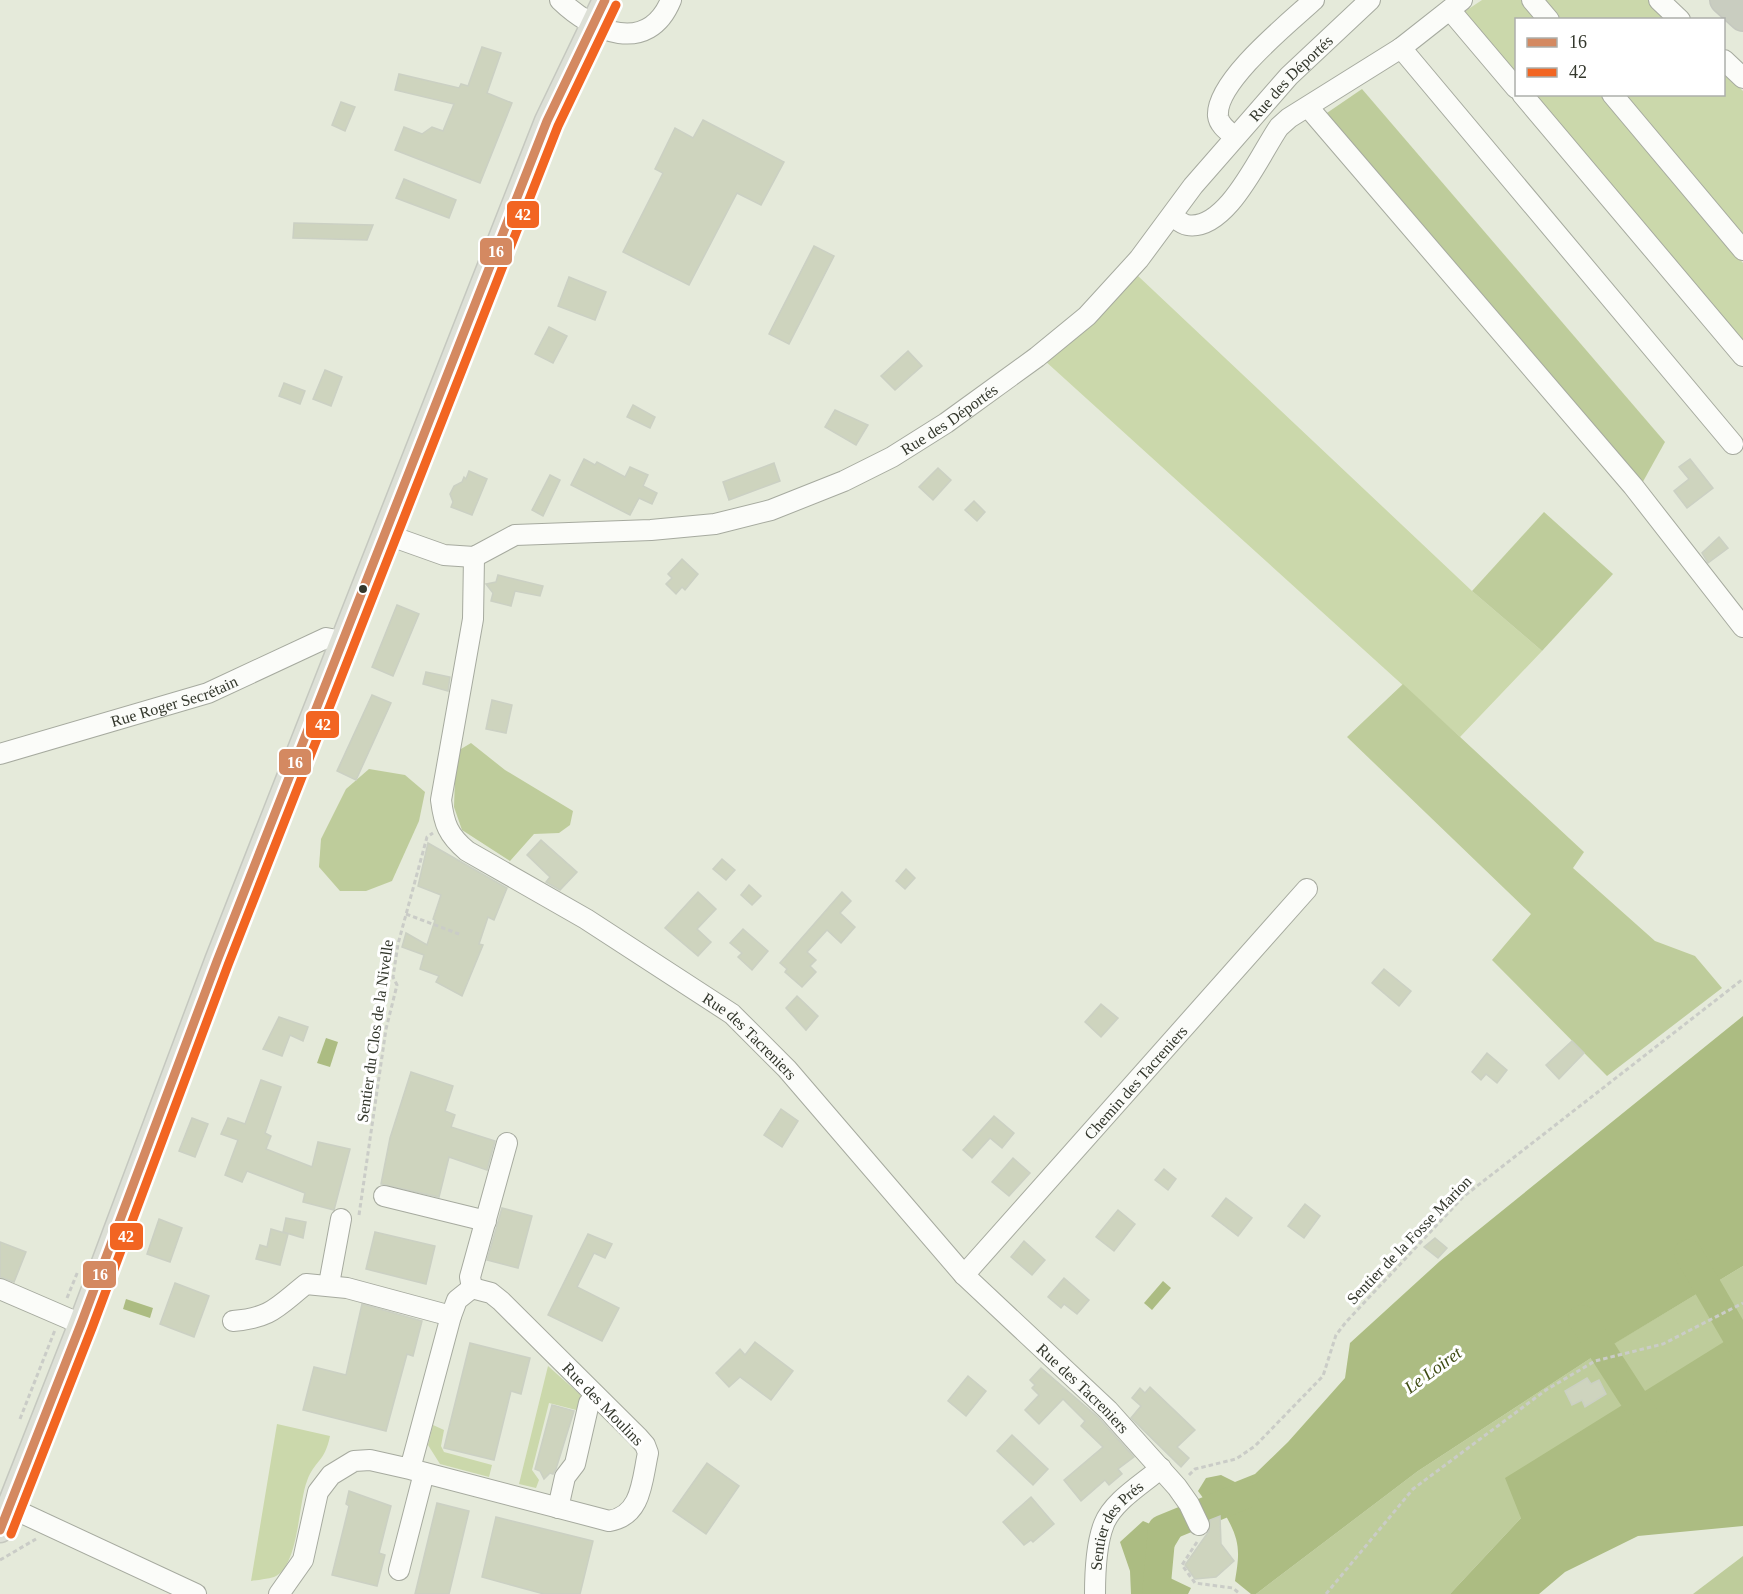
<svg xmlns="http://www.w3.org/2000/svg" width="1743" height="1594" viewBox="0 0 1743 1594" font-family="'Times New Roman',serif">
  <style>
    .green { fill: #cbd8ab }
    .forest { fill: #becc9b }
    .water { fill: #acbc82 }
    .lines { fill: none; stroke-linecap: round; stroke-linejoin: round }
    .river { stroke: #acbc82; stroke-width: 28 }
    .building { fill: #ced4be; stroke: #cbd0c3; stroke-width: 1.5 }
    .minor-casing { stroke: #a6aa9f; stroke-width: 22 }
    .major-casing { stroke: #c5c8bf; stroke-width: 27 }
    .highway-casing { stroke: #c5c8bf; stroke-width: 30 }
    .path { stroke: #caccc7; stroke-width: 3; stroke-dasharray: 4.5 3; stroke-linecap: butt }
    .minor { stroke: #fbfcf9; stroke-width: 20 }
    .major { stroke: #dde0d7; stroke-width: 24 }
    .highway { stroke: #c9cdc0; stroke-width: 27 }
    .bus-1-casing { stroke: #fff; stroke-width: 14 }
    .bus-2-casing { stroke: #fff; stroke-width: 14 }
    .bus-1 { stroke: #d48961; stroke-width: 9 }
    .bus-2 { stroke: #f26522; stroke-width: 9 }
    .bus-dot { fill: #33372c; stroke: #fff; stroke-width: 2 }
    .labels { text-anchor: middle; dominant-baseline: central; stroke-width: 6; stroke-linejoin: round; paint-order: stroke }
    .street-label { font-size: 16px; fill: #33372c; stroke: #fff }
    .water-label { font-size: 18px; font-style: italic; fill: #3e4b13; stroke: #fff }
    .line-badge { stroke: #fff; stroke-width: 2 }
    .badge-label { font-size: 16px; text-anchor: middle; font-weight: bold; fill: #fff }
  </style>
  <rect width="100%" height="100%" fill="#e5eada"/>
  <g class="green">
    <polygon points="1482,0 1524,0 1540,19 1516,20 1516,80 1461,14"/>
    <polygon points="1538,0 1651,0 1671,19 1554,19"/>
    <polygon points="1724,72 1743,91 1743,242 1618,95 1724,94"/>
    <polygon points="1529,95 1602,95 1743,263 1743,347"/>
    <polygon points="1137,275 1472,591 1542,651 1460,737 1044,360"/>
    <polygon points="548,1366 584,1398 580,1411 549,1403 532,1470 539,1480 536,1488 519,1484"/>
    <path d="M277,1424l53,12c-5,26 -16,25 -23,45 -9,23 -8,86 -33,96 -7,2 -16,3 -23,4z"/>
    <polygon points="433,1425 444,1430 441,1446 444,1452 492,1465 489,1477 440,1464 428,1445"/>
  </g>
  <g class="forest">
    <polygon points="1362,89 1665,442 1640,487 1321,117"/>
    <polygon points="1544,512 1613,574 1542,651 1472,591"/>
    <polygon points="1403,684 1584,852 1573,868 1655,941 1695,956 1722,988 1607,1076 1492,960 1531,914 1347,737"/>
    <polygon points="471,743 505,770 573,811 570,825 559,833 534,834 510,861 462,830 454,807 456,752"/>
    <polygon points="369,769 405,775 425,792 419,821 392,881 366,891 340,891 319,867 321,839 346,789"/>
    <polygon points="1743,1266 1743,1331 1521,1518 1450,1594 1256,1594 1418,1471 1600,1352"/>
    <polygon points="1743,1556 1743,1594 1693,1594"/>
  </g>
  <g class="water">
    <path d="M1743,1016v250l-149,90 -176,115 -162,123h-5l-16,-13c5,-29 5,-40 -9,-65l-16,2 -4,-16 -8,-11 8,-13 15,-3 14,7 20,-8 33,-32 57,-64 5,-35 90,-82z"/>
    <polygon points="326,1038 338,1042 330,1067 317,1063"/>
    <polygon points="1163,1281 1171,1288 1152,1310 1144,1303"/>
    <polygon points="126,1299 153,1308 150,1318 123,1309"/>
    <polygon points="1743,1330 1743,1526 1638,1536 1565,1572 1539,1594 1450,1594 1521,1518 1505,1478"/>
    <polygon points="1172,1517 1188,1524 1170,1554 1170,1578 1191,1588 1188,1594 1131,1594 1130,1571 1120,1542 1143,1521 1162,1529"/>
  </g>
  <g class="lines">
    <g class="river">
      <polyline points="1688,1253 1743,1348"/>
      <polyline points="1582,1319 1653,1429"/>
      <polyline points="1156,1594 1162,1529 1245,1495"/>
    </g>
  </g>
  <g class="building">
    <polygon points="482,47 501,53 487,93 512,103 480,183 395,150 404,127 422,134 432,127 443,131 454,104 395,90 399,74 459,88 461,84 468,86"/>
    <polygon points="341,102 355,107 345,131 332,125"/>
    <polygon points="703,120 784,162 761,205 737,193 689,285 623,252 663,173 655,169 675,128 693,138"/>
    <polygon points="404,179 456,200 449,218 396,198"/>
    <polygon points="294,223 373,225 367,240 293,238"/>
    <polygon points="814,246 834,256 789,344 769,334"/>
    <polygon points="569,277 606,292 595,320 558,306"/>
    <polygon points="549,327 567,336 553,363 535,354"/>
    <polygon points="908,351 922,366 895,390 881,376"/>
    <polygon points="325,370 342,377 331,406 313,399"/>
    <polygon points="284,383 305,391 300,404 279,396"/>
    <polygon points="633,405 655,417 650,428 627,417"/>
    <polygon points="835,410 868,425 856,445 825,427"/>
    <polygon points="584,459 595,465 597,462 625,477 630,467 648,475 643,486 657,493 652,504 639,498 630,515 571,485"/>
    <polygon points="1690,459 1713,488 1687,508 1674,491 1689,479 1679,467"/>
    <polygon points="774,463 780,481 729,500 723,482"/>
    <polygon points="938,468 951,480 933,500 919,487"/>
    <polygon points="469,471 487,479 472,515 451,507 453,502 450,494 454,486 462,482 464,477 466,479"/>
    <polygon points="550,475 560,480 543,516 532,510"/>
    <polygon points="974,501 985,512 977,521 965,510"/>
    <polygon points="1719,537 1728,548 1708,563 1702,553"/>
    <polygon points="682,559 698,574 685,590 682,587 676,594 666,584 672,578 668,574"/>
    <polygon points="498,575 543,586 540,596 515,591 511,606 491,601 493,593 486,584 496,582"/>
    <polygon points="397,605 419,614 393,676 372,667"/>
    <polygon points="426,672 450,677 448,691 423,684"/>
    <polygon points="372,695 391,703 356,780 337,771"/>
    <polygon points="492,700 512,705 506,733 486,729"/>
    <polygon points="541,840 577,872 560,890 546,882 550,877 527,855"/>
    <polygon points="428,843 507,888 494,920 488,917 479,944 483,945 462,996 436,982 439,976 420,969 424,955 402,947 406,933 427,945 435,920 433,919 441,895 418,886"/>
    <polygon points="722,859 735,870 726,880 713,869"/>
    <polygon points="906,869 915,878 905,889 896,881"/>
    <polygon points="749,885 761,896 752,905 741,895"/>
    <polygon points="698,892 716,909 697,929 711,942 698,956 665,928"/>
    <polygon points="842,892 851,901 840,913 855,927 841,943 827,930 807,952 816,960 810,966 816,972 802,987 785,972 787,969 780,963"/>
    <polygon points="743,929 768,951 752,970 738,957 742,953 730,943"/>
    <polygon points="1384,969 1411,991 1399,1006 1372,983"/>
    <polygon points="797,996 818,1016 806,1030 786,1008"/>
    <polygon points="1101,1004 1118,1018 1101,1037 1085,1022"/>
    <polygon points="279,1017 308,1027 303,1041 290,1035 282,1056 263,1049"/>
    <polygon points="1572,1041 1584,1053 1559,1079 1546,1065"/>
    <polygon points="1487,1053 1507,1070 1497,1083 1486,1074 1481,1080 1472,1072"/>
    <polygon points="411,1072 453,1086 445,1111 455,1115 451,1127 495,1141 487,1170 449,1157 439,1197 381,1184 390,1138"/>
    <polygon points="261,1080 281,1087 265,1133 271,1136 266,1149 312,1167 318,1142 350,1149 334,1210 303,1202 305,1193 247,1171 242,1182 225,1175 238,1140 221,1134 228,1118 245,1124"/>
    <polygon points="781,1109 798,1121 782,1147 764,1135"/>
    <polygon points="994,1116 1014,1133 1002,1148 990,1138 972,1158 963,1150"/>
    <polygon points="192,1118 208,1124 195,1157 179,1151"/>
    <polygon points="1013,1158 1030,1173 1009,1196 992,1182"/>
    <polygon points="1164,1169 1176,1179 1168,1190 1155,1180"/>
    <polygon points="1226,1198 1252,1218 1238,1236 1212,1216"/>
    <polygon points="1305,1204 1320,1216 1304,1238 1288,1226"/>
    <polygon points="502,1208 532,1216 518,1268 487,1260"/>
    <polygon points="1118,1210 1135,1224 1114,1251 1096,1237"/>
    <polygon points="286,1218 306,1222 303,1238 283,1232"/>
    <polygon points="159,1219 182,1228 170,1262 147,1254"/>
    <polygon points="271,1229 288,1234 280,1265 256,1259 260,1245 267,1247"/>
    <polygon points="375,1232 435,1246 426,1284 366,1269"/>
    <polygon points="588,1234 612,1244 605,1258 594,1253 577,1287 619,1308 602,1341 548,1315"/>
    <polygon points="1435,1238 1447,1248 1438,1258 1424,1247"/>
    <polygon points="1024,1241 1045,1260 1032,1275 1011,1257"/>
    <polygon points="0,1242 26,1252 14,1282 0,1277"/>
    <polygon points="1064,1278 1089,1300 1077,1314 1064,1304 1061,1308 1048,1297"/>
    <polygon points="175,1283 209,1296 194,1337 160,1324"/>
    <polygon points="362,1304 422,1321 413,1356 407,1354 386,1431 303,1410 314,1367 346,1375"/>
    <polygon points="755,1342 793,1371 771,1400 740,1377 729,1387 716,1373 740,1349 745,1355"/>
    <polygon points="470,1343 530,1358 521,1394 511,1391 494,1460 444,1448"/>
    <polygon points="1041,1368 1099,1418 1134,1457 1118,1469 1122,1474 1109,1485 1105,1480 1081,1501 1064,1480 1103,1447 1081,1426 1085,1421 1063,1399 1039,1424 1025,1410 1039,1395 1032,1388 1035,1385 1030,1380"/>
    <polygon points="968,1376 986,1391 966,1416 948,1401"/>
    <polygon points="1587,1378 1591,1384 1599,1380 1606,1394 1585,1407 1582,1400 1572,1405 1565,1391"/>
    <polygon points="1150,1387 1195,1430 1177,1447 1189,1458 1181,1467 1131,1418 1141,1406 1132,1398 1140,1388 1145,1393"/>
    <polygon points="552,1405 574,1411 556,1469 553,1474 550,1473 544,1479 540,1471 535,1469"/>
    <polygon points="1012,1435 1048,1469 1033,1485 997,1451"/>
    <polygon points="707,1463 739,1486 706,1534 673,1511"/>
    <polygon points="349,1491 391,1506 379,1553 385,1555 377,1586 332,1575 349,1506 346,1504"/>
    <polygon points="1031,1497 1054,1524 1033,1542 1031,1540 1024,1545 1003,1522"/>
    <polygon points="437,1503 469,1511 449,1594 415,1594"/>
    <polygon points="1220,1516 1221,1544 1234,1561 1216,1577 1195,1579 1185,1565 1209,1531 1210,1520"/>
    <polygon points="496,1517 593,1541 580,1594 544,1594 482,1577"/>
  </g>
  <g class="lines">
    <g class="minor-casing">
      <g id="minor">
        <path d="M560,0c33,32 88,56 111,0"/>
        <polyline points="1532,0 1549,20"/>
        <polyline points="1659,0 1680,20"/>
        <polyline points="1450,10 1516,88"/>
        <polyline points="1401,48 1733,444"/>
        <polyline points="1724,60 1743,78"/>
        <polyline points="1522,94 1743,356"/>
        <polyline points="1612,94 1743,250"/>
        <polyline points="1308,107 1633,486 1743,627"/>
        <path d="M1235,137c-7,-6 -16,-12 -17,-21 -3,-34 72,-94 96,-116"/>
        <path d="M1172,216c5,3 9,8 15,9 40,7 73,-71 92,-98l10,-9 112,-70 61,-48"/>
        <path id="s1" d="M385,534l59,21 30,2 41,-22 136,-5 64,-6 56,-14 73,-29 48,-24 54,-34 91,-66 50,-41 52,-57 54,-73 96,-110 81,-76"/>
        <path id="s2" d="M474,557l-1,62 -32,181c3,24 7,35 26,51l119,68 146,95 55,55 177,206 144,135 69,77 12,17 10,21"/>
        <path id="s3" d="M0,754l208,-61 118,-55 16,3"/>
        <polyline points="384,1196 486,1221"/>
        <path id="s4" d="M964,1275l343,-386"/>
        <polyline points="329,1284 341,1219"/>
        <polyline points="472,1288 470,1277 507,1143"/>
        <polyline points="0,1289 81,1324"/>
        <path d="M233,1321c38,-3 44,-14 73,-37l41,4 104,28"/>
        <polyline points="9,1507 196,1594"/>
        <polyline points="558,1508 565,1477 575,1464 589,1403 596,1396"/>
        <polyline points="399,1570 424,1473"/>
        <path d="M279,1594l24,-34 15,-68 13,-17 23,-14 16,-1 40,9 199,52c33,-5 33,-41 39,-68l-3,-8 -7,-8 -137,-136 -10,-8 -19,-5 -15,12 -6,16 -41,153"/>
        <path id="s5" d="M1095,1594c0,-21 1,-50 9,-70 9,-23 39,-40 57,-56"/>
      </g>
    </g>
    <g class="major-casing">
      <polyline id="major" points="0,1530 81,1324 217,961 547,121 605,0"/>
    </g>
    <g class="highway-casing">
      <polyline id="highway" points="1724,0 1743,17"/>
    </g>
    <g class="path">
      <polyline points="406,914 459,934"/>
      <polyline points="359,1215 386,1029 397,985 393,977 398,944 427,837 433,833"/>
      <polyline points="67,1298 78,1271"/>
      <polyline points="20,1419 55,1330"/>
      <polyline points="1189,1475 1195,1469 1236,1459 1255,1446 1323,1376 1336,1335 1346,1322 1463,1197 1743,979"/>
      <polyline points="1197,1542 1182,1565 1195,1583 1233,1588 1240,1594"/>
      <polyline points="0,1560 36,1539"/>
      <polyline points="1326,1594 1413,1489 1546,1390 1595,1361 1663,1344 1743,1303"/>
    </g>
    <use href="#minor" class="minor"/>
    <use href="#major" class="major"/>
    <use href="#highway" class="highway"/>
    <g class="bus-1-casing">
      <polyline id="bus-1" points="0,1530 81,1324 217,961 547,121 605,0"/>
    </g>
    <g class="bus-2-casing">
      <polyline id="bus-2" points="11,1534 92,1328 228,965 558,126 616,5"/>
    </g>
    <use href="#bus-1" class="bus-1"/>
    <use href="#bus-2" class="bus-2"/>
  </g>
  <circle class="bus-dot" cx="363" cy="589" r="5"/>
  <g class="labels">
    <g class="street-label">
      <text stroke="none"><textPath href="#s1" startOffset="1084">Rue des Déportés</textPath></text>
      <text stroke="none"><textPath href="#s1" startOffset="598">Rue des Déportés</textPath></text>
      <text stroke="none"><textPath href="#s3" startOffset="182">Rue Roger Secrétain</textPath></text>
      <text transform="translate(375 1031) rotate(-82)">Sentier du Clos de la Nivelle</text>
      <text stroke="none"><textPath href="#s2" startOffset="644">Rue des Tacreniers</textPath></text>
      <text stroke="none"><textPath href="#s4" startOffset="258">Chemin des Tacreniers</textPath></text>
      <text transform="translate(1409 1240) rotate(-46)">Sentier de la Fosse Marion</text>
      <text stroke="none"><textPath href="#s2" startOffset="1130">Rue des Tacreniers</textPath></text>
      <text transform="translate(603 1404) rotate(46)">Rue des Moulins</text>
      <text stroke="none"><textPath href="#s5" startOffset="75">Sentier des Prés</textPath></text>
    </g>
    <g class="water-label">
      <text transform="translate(1433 1370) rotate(-36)">Le Loiret</text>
    </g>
  </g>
  <g class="line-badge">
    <rect x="506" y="200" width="34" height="29" rx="6" fill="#f26522"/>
    <rect x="479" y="237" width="34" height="29" rx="6" fill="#d48961"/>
    <rect x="305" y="710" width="35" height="29" rx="6" fill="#f26522"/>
    <rect x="278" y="748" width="34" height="28" rx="6" fill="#d48961"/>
    <rect x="109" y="1222" width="35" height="29" rx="6" fill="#f26522"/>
    <rect x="82" y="1260" width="35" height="29" rx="6" fill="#d48961"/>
  </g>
  <g class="badge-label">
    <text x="523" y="220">42</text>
    <text x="496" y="257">16</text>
    <text x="323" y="730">42</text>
    <text x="295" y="768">16</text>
    <text x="126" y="1242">42</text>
    <text x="100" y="1280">16</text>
  </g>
  <rect x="1515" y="18" width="210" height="78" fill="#ffffff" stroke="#adafab" stroke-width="1.5"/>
  <rect x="1527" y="38" width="30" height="9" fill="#d48961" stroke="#adafab" stroke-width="1.5"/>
  <text x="1569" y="48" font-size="18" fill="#33372c">16</text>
  <rect x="1527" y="68" width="30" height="9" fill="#f26522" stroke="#adafab" stroke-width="1.5"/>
  <text x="1569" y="78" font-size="18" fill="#33372c">42</text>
</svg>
